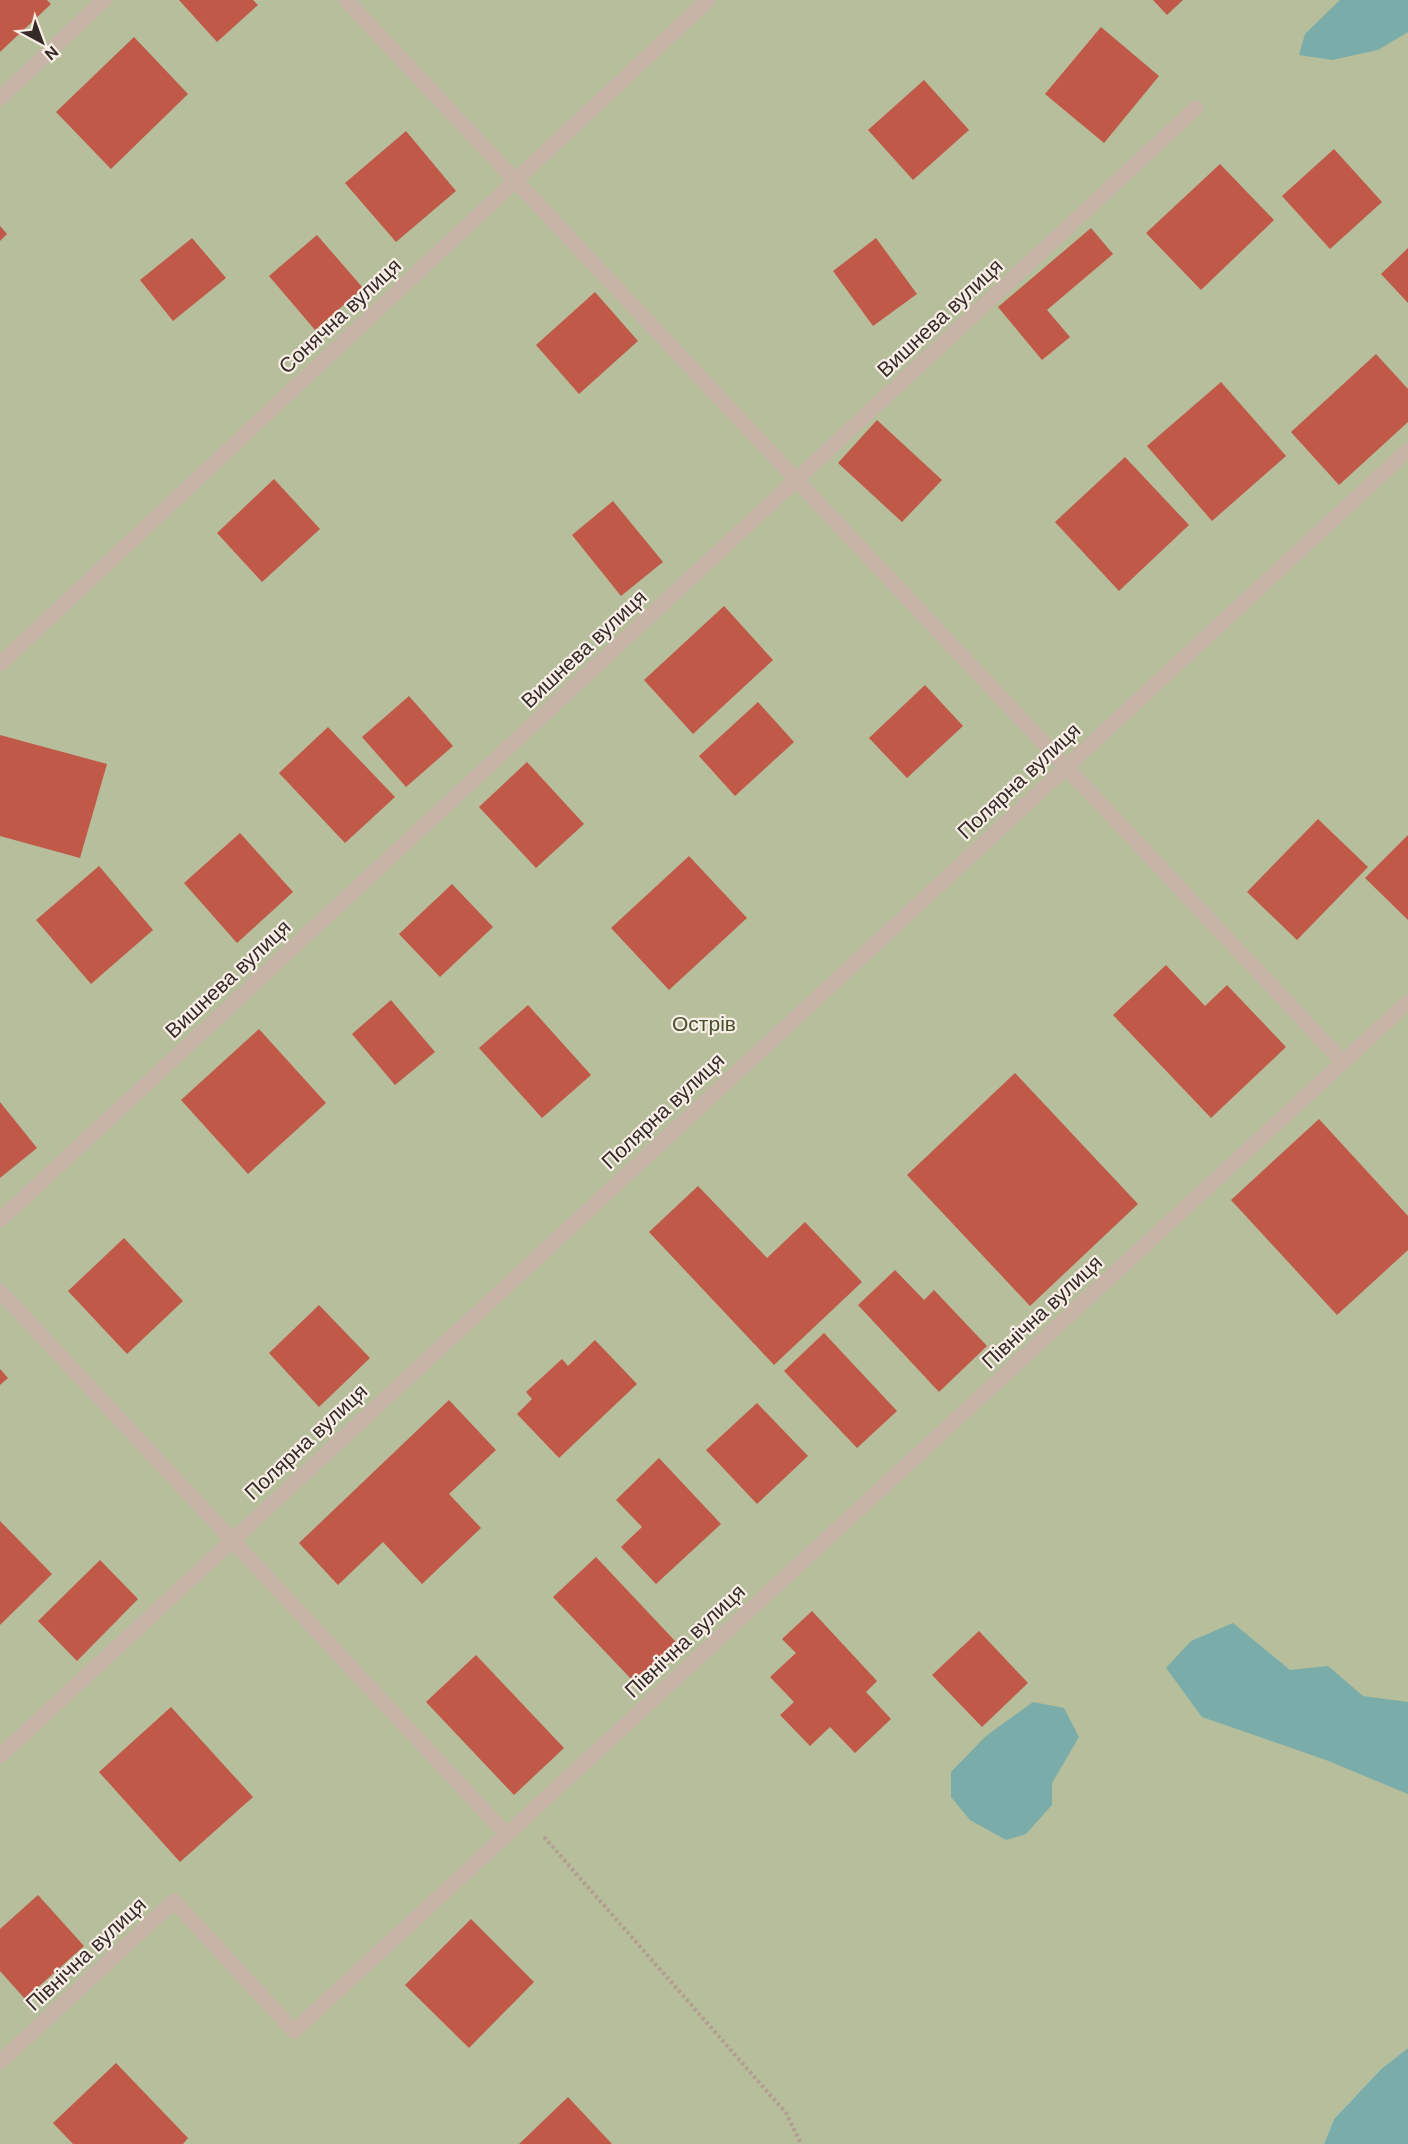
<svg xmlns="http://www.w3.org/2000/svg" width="1408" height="2144" viewBox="0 0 1408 2144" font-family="'DM Sans',sans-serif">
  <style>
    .green { fill: #b6be9b }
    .water { fill: #7aaca9 }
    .building { fill: #c05948 }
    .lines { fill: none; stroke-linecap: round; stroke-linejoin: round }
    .path { stroke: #b39c91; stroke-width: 4; stroke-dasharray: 3 3; stroke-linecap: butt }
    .minor { stroke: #c8b3a7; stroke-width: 15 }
    .labels { text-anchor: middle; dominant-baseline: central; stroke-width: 4.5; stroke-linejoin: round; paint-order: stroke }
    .street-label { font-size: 21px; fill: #342a27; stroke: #f8eee6 }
    .park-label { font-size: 21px; fill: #47512c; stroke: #f8eee6 }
  </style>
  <rect width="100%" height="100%" fill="#f0e4da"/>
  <polygon class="green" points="0,0 1408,0 1408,2048 1381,2069 1334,2119 1324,2144 0,2144"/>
  <g class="water">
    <polygon points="1340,0 1408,0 1408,32 1378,50 1332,60 1299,55 1305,34"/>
    <polygon points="1233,1623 1290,1670 1328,1666 1363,1696 1408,1702 1408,1794 1326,1760 1202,1717 1166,1668 1191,1641"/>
    <polygon points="1033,1702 1064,1708 1079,1737 1052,1783 1052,1805 1026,1834 1006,1840 970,1820 951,1797 951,1772 986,1736"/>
    <polygon points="1408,2048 1408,2144 1324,2144 1334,2119 1381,2069"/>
  </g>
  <g class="building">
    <polygon points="0,0 47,0 51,4 0,52"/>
    <polygon points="179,0 253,0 258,5 217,42"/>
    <polygon points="1153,0 1183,0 1167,15"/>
    <polygon points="1101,27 1159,76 1104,143 1045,94"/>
    <polygon points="134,37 188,94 111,169 56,112"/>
    <polygon points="924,80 969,130 913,180 868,130"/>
    <polygon points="406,131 456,191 396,242 345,183"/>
    <polygon points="1334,149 1382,202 1330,249 1282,196"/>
    <polygon points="1220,164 1274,220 1201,290 1146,233"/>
    <polygon points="0,226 7,234 0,241"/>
    <polygon points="1091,228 1113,254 1047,310 1070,337 1042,360 998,307"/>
    <polygon points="317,235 363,288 315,330 269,276"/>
    <polygon points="192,238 226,278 173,321 140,280"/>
    <polygon points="876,238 917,294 873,326 833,271"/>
    <polygon points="1408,248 1408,303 1381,274"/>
    <polygon points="595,292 638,341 579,394 536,345"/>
    <polygon points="1376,354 1408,389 1408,422 1339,485 1291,432"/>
    <polygon points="1221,382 1286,456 1212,521 1147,446"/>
    <polygon points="877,420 942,480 902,522 838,463"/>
    <polygon points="1125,457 1189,525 1119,591 1055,522"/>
    <polygon points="274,479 320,529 262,582 217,533"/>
    <polygon points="613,501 663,562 621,596 572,535"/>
    <polygon points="724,606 773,660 693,734 644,680"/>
    <polygon points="925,685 963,726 907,778 869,738"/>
    <polygon points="409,696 453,746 406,787 362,737"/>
    <polygon points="758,702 794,742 735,796 699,756"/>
    <polygon points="328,727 395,797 345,843 279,773"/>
    <polygon points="0,735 107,764 80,858 0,836"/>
    <polygon points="527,762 584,824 536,868 479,807"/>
    <polygon points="1318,819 1368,867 1297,940 1247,892"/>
    <polygon points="240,833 293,892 237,943 184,883"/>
    <polygon points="1408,835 1408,920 1365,878"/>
    <polygon points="689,856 747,918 669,990 611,928"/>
    <polygon points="99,866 153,930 91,984 36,920"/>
    <polygon points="452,884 493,927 440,977 399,934"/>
    <polygon points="1166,965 1205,1006 1227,985 1286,1047 1211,1118 1113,1015"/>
    <polygon points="391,1000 435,1052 395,1085 352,1034"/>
    <polygon points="528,1005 591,1075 542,1118 479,1048"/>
    <polygon points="259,1029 326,1103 248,1174 181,1100"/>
    <polygon points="1015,1073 1138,1204 1030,1306 907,1175"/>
    <polygon points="0,1102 37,1148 0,1178"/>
    <polygon points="1319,1119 1408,1216 1408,1250 1337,1315 1231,1200"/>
    <polygon points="698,1186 767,1258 805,1222 862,1282 774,1365 649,1232"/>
    <polygon points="124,1238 183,1301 127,1354 68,1291"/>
    <polygon points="895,1270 924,1300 934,1290 987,1346 939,1392 858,1305"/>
    <polygon points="319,1305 370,1358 319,1407 269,1353"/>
    <polygon points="824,1333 897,1411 857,1448 784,1371"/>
    <polygon points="595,1340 637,1384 559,1458 517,1414 532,1399 526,1392 562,1359 568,1366"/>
    <polygon points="0,1369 8,1378 0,1385"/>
    <polygon points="449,1400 496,1450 449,1494 481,1528 422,1584 383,1542 338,1585 299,1543"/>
    <polygon points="757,1403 808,1456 757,1504 706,1450"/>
    <polygon points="659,1458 721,1524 656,1584 621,1547 642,1527 616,1500"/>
    <polygon points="0,1521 52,1574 0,1625"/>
    <polygon points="596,1557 676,1642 634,1682 553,1597"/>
    <polygon points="100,1560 138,1599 77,1661 38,1621"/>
    <polygon points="812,1611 877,1681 866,1692 891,1719 855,1753 830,1727 810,1746 780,1715 794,1702 770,1677 796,1653 782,1639"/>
    <polygon points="979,1631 1028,1683 982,1727 932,1675"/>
    <polygon points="476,1655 564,1748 514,1795 426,1702"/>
    <polygon points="171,1707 253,1797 180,1862 99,1772"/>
    <polygon points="38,1895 84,1946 25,1999 0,1971 0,1929"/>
    <polygon points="471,1919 534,1982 469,2048 405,1985"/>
    <polygon points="116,2063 188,2138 183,2144 73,2144 53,2123"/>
    <polygon points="568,2097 612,2144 519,2144"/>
  </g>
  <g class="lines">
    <polyline class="path" points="544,1837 786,2113 801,2144"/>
    <g class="minor">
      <polyline points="346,0 1343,1062"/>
      <polyline points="0,98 104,0"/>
      <polyline points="0,664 708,0"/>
      <polyline points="0,1220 1196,108"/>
      <polyline points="0,1291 507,1835"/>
      <polyline points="0,1756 1408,450"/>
      <polyline points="0,2062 174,1901 294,2031 1408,1002"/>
    </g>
  </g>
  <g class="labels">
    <g class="street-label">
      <text transform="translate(340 316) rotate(-43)">Сонячна вулиця</text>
      <text transform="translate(940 318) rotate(-43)">Вишнева вулиця</text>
      <text transform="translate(584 649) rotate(-43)">Вишнева вулиця</text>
      <text transform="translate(1019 781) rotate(-43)">Полярна вулиця</text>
      <text transform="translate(228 979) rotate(-43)">Вишнева вулиця</text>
      <text transform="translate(663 1111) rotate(-43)">Полярна вулиця</text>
      <text transform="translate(1042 1312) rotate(-43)">Північна вулиця</text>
      <text transform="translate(306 1442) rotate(-43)">Полярна вулиця</text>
      <text transform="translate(685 1641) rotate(-43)">Північна вулиця</text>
      <text transform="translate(86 1954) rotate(-43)">Північна вулиця</text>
    </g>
    <g class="park-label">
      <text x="704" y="1024">Острів</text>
    </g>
  </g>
  <g transform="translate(42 42) rotate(139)" stroke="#f8eee6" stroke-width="4.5" paint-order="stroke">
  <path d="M0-4.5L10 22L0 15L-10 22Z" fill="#342a27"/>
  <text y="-9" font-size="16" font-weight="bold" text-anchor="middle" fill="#342a27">N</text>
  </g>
</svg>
